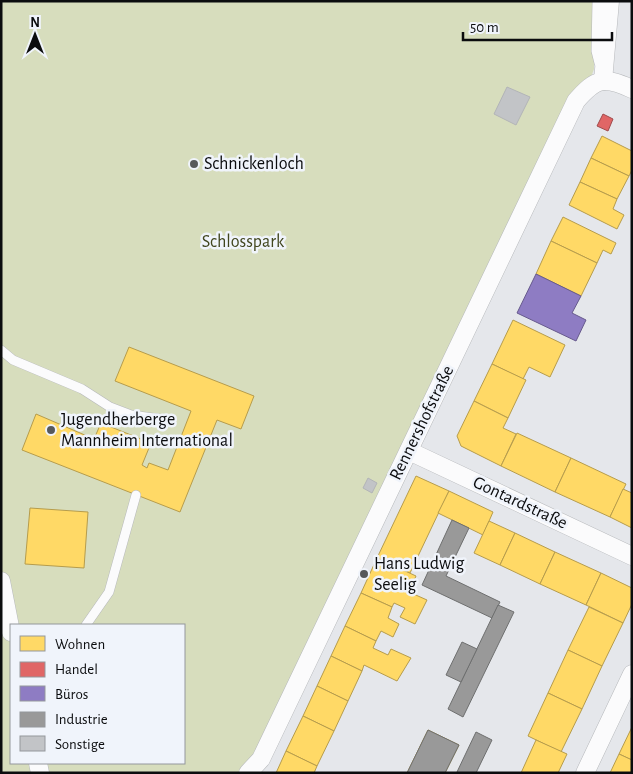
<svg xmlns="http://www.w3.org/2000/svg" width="633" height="774" viewBox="0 0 633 774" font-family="'Alegreya Sans',sans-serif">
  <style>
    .green { fill: #d7ddbd; fill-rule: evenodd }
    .homes { fill: #ffd966; stroke: #b69c4c }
    .shops { fill: #e06666; stroke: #a04b4c }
    .offices { fill: #8e7cc3; stroke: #675a8d }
    .industry { fill: #999; stroke: #6e6f6f }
    .building { fill: #c2c4c7; stroke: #b2b4b7 }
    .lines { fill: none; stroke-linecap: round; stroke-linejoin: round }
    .service-casing { stroke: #b6b8bb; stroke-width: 10 }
    .minor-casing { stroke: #b6b8bb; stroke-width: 19 }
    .service { stroke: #fbfbfc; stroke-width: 9 }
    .minor { stroke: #fbfbfc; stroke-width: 18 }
    .poi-dot { fill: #57595b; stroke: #f0f4fb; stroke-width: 2 }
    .labels { text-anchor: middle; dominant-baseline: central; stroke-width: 5; stroke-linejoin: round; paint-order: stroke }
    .poi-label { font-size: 18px; fill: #0b0c0e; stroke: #f0f4fb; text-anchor: start }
    .park-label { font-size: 18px; fill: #41461e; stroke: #f0f4fb }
    .street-label { font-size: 18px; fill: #0b0c0e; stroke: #f0f4fb }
  </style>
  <rect width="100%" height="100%" fill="#e5e7eb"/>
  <path class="green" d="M1,1h593v68l-7,19 -339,685h-247zM11,625h173v138h-173z"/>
  <g class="homes">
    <polygon points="602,136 632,151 632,170 629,176 591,158"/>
    <polygon points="591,158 629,176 617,199 580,182"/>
    <polygon points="580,182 617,199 613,209 624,215 617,229 569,205"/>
    <polygon points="563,217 616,243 611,254 603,250 597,263 551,241"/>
    <polygon points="551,241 597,263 581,296 536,274"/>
    <polygon points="513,320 565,345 550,377 529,367 523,379 492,364"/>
    <polygon points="129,347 254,396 241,429 217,420 180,512 22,450 36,414 94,439 101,423 151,443 142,465 147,468 149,463 168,470 191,411 115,381"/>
    <polygon points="492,364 526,380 508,418 474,401"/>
    <polygon points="474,401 508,418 503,428 516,434 501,466 461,446 457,436"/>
    <polygon points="517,433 571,458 555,492 501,466"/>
    <polygon points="571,458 626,484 610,517 555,492"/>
    <polygon points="416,476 449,491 410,573 377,558"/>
    <polygon points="623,489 632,493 632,528 610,517"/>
    <polygon points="449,491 493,512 483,535 438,513"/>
    <polygon points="30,508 88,512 84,568 25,564"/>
    <polygon points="489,521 515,533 500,565 474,553"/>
    <polygon points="515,533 555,552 540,584 500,565"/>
    <polygon points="555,552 601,573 586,605 540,584"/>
    <polygon points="377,558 416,576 409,592 427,600 415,624 400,617 405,608 394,603 392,607 361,593"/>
    <polygon points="601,573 632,588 632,604 623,623 586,605"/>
    <polygon points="361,593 392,607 388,618 399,624 393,637 381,631 376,641 345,626"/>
    <polygon points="589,607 623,623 602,666 568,650"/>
    <polygon points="345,626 376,641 373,648 388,655 391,649 411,658 397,681 364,665 362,671 331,656"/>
    <polygon points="568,650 602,666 582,709 548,693"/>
    <polygon points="331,656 362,671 348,701 317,686"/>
    <polygon points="317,686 348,701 334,731 303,716"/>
    <polygon points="548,693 582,709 561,752 528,736"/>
    <polygon points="303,716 334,731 317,766 286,751"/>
    <polygon points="632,727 632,760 619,754"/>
    <polygon points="428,730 459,745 445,773 407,773"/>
    <polygon points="536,740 567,754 558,773 521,773"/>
    <polygon points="286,751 317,766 314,773 276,773"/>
    <polygon points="619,754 632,760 632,773 610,773"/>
  </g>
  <polygon class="shops" points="603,114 613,119 608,131 597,126"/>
  <polygon class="offices" points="536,274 581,296 572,313 586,320 576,341 517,313"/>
  <g class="industry">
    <polygon points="452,520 469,528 446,576 500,602 492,618 422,585"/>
    <polygon points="498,605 514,612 463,717 448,709"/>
    <polygon points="462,642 477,649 461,682 446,675"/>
    <polygon points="428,730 459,745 445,773 407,773"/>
    <polygon points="476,732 492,740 476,773 460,773 457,772"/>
  </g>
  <g class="building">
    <polygon points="507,87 530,97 516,125 494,114"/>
    <polygon points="368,478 377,483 372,493 363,488"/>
  </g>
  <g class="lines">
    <g class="service-casing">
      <g id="service">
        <polyline points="597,1 596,51 599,63"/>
        <polyline points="1,350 13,360 82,389 110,407 131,415 168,420"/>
        <polyline points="86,625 109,592 136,495"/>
      </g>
    </g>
    <g class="minor-casing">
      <g id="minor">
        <polyline points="603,81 610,1"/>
        <polyline points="409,451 632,556"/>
        <polyline points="1,581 11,632"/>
        <polyline points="38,763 40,773"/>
        <path d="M248,773l13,-14 315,-658c20,-23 28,-25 56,-12"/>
        <polyline points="585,773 632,674"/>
      </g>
    </g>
    <use href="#service" class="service"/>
    <use href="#minor" class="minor"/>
  </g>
  <g class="poi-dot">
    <circle cx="194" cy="164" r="5"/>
    <circle cx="51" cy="430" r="5"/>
    <circle cx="364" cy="574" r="5"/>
  </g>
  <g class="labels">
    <g class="poi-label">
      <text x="204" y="164">Schnickenloch</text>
      <text x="61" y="420">Jugendherberge<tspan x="61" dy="21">Mannheim International</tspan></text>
      <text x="374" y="564">Hans Ludwig<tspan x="374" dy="21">Seelig</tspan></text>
    </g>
    <g class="park-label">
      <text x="243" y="242">Schlosspark</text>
    </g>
    <g class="street-label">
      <text transform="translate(422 423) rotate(-64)">Rennershofstraße</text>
      <text transform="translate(520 503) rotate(25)">Gontardstraße</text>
    </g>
  </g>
  <rect width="633" height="774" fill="none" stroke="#0b0c0e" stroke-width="5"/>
  <rect x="10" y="624" width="175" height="140" fill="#f0f4fb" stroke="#94979c"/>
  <rect x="20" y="636" width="25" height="15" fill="#ffd966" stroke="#94979c"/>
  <text x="55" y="649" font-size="15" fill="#0b0c0e">Wohnen</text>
  <rect x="20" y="662" width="25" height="15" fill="#e06666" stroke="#94979c"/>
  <text x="55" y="674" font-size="15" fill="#0b0c0e">Handel</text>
  <rect x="20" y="686" width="25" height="15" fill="#8e7cc3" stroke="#94979c"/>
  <text x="55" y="699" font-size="15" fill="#0b0c0e">Büros</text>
  <rect x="20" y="712" width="25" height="15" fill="#999999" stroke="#94979c"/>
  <text x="55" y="724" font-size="15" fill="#0b0c0e">Industrie</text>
  <rect x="20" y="736" width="25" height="15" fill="#c2c4c7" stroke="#94979c"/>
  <text x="55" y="749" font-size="15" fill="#0b0c0e">Sonstige</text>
  <g transform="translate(35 35)" stroke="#f0f4fb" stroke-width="4" paint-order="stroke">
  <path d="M0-4L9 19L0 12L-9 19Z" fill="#0b0c0e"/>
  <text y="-8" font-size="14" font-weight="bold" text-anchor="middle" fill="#0b0c0e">N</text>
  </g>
  <path d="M463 32v8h149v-8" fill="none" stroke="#0b0c0e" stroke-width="2.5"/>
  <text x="470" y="32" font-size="15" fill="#0b0c0e" stroke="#f0f4fb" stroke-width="4" paint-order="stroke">50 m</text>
</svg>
